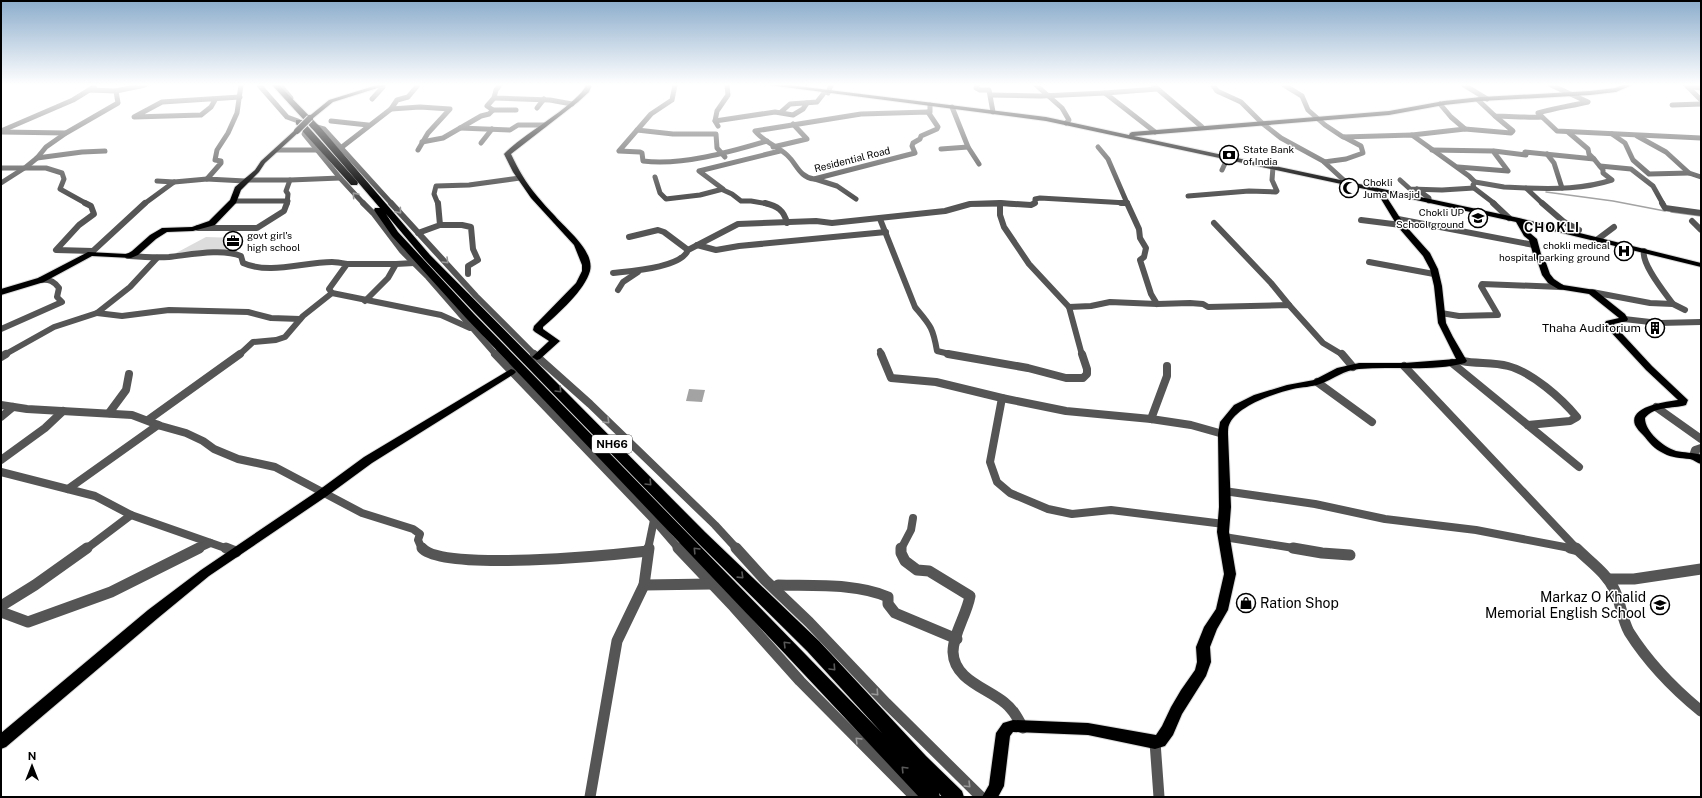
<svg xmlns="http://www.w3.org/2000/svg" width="1702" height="798" viewBox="0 0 1702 798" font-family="'Public Sans',sans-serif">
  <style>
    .green { fill: #dcdcdc }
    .water { fill: #a3a3a3 }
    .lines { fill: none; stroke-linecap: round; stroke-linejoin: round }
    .stream { stroke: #a3a3a3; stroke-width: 1.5 }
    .major-casing { stroke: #dbdbdb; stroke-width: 2 }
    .highway-casing { stroke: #dbdbdb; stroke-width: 2 }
    .minor-far3 { stroke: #555; stroke-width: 5 }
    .minor-far2 { stroke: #555; stroke-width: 6 }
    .minor-far1 { stroke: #555; stroke-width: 8 }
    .minor { stroke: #555; stroke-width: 11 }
    .major { fill: #000; fill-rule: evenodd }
    .highway { fill: #000; fill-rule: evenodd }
    .major-bridge-casing { stroke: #dbdbdb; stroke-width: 8; stroke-linecap: butt }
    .major-bridge { stroke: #000; stroke-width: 6 }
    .oneway { stroke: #999 }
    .oneway2 { stroke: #595959 }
    .labels { text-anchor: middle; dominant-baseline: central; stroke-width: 3; stroke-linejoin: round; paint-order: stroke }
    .far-poi-label { font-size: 10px; fill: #000; stroke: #fff; text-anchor: start }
    .far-street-label { font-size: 10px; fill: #000; stroke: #fff }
    .shield { fill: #fff; stroke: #4c4c4c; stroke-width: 1 }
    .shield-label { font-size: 11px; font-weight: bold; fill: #000 }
    .poi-label { font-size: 12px; fill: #000; stroke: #fff; text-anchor: end }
    .far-district-label { font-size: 13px; font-weight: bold; letter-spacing: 1px; fill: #000; stroke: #fff }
    .near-poi-label { font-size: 14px; fill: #000; stroke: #fff; text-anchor: end }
  </style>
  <rect width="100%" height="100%" fill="#fff"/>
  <polygon class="green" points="206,237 237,238 229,250 176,253"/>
  <polygon class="water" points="689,389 705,390 702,402 686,401"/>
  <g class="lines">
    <g class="stream">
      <polyline points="1546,192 1613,201 1665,211"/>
      <polyline points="1671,212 1701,216"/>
    </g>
    <g class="major-casing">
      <g id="major">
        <polygon points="377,85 387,85 333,102 312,119 307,118 329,100"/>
        <path d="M586,85h6l-3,7 -11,10 -67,52c7,15 15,29 26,42 6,7 12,14 18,20 11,13 40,35 35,55 -5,19 -32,43 -47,56v2l17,12 -20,18 -3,1 -5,-3 17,-16 -14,-9 -2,-2 1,-4 42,-43 6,-12v-6l-8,-20 -43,-47 -18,-26 -9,-18c16,-18 76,-51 82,-69z"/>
        <path d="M769,85h20l257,32 83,18 1,-2 2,-1 257,-21 55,-10 37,-4 109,-6 25,-3 8,-3h9l-16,7 -26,3 -109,6 -37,4 -55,10 -255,21 385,82 182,45v4l-176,-43 5,9 7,6 4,15 4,6 5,14 4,5 9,6 32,5 30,24 3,5 -1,2 -13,3 1,2 37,40 36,34 -2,5c-14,4 -32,1 -41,13 0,14 19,29 31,33 8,2 17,1 25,4v9c-4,-1 -7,-4 -11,-5 -10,-1 -18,-1 -27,-6 -9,-4 -14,-11 -20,-18 -3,-3 -6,-6 -8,-10 -7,-19 31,-23 43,-25l-32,-30 -38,-41 -3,-6 1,-2 13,-3 -30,-24 -31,-5 -10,-6 -6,-8 -5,-15 -4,-6 -4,-14 -5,-4 -8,-14 -132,-29 20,31 26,29 8,16 4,17 4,37 7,14 14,24 -2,2c-34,9 -70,3 -106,6 -15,1 -25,10 -39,15 -8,3 -18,3 -27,5 -18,4 -57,17 -64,36 -1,2 -1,6 -1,9l3,73 -2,25 7,42 -8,36 -11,19 -7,18 1,15 -5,14 -24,38 -9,21 -8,11 -10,3 -67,-14 -75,-3 -3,4 -6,50 -6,11h-16l7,-12 7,-52 7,-10 10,-3 75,3 68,12 6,-9 9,-19 10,-17 14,-20 2,-8 -1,-15 8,-20 12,-18 8,-35 -7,-42 2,-25 -1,-73 2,-12 14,-17 20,-10 33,-10 27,-5 23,-12 22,-5h45l52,-4 -18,-36 -4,-37 -4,-17 -7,-13 -25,-29 -17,-28 -7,-8 -328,-70z"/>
        <polygon points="295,130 300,131 265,163 259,172 241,190 236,203 215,225 193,231 167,232 156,239 138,255 131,258 92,256 44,282 1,295 1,289 38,278 88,252 127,254 132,251 150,235 162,228 192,227 209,221 230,200 235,187 255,170 261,161"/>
        <polygon points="511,369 514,370 516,372 514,374 372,463 327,496 209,576 158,618 6,747 1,749 1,733 148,610 201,570 319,490 364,457"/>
      </g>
    </g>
    <g class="highway-casing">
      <g id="highway">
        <path d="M272,85h7l42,43 109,127 275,277 114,109 107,115 36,35 2,6h-22l-3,-4 1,4h-21l-132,-141 -321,-338 -74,-82 -18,-26 1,-2h5l-65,-76zM386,214l38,45 48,51 223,230 112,111 75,82 -408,-419 -76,-82z"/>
        <polygon points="296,120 302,120 357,181 358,183 357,185 351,185 296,124"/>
      </g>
    </g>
    <g class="minor-far3">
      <polyline points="241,85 237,113 228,133 217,150 215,160 221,161 221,163 207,179 245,181"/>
      <polyline points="259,85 287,117 298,121"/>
      <polyline points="280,85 291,98"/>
      <polyline points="500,85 496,90 494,98 550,100 572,104"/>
      <path d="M675,85l-3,15 -21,14 -32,37 21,1 2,1 1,8c38,5 87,-9 124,-20"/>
      <polyline points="977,85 976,88 980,90 989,90 993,112"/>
      <polyline points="1036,85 1062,108 1069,120 1066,123"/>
      <polyline points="1153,85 1202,127"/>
      <polyline points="1213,85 1217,91 1241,102 1262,123 1281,138 1325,162"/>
      <polyline points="1284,85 1302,96 1308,110 1325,125 1343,137 1412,135 1469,176 1475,182 1473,185 1474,188 1495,204"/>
      <polyline points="1464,85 1487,99"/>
      <path d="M1551,85l37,17c-17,4 -33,6 -50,11l19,18 144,7"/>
      <polyline points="1686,85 1701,100"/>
      <polyline points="1687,86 1701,88"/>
      <polyline points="116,91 145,85"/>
      <polyline points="828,93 831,85"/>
      <polyline points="991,95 1041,96 1105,93"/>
      <polyline points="372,99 383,87"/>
      <polyline points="215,100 211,107 201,115 134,117 162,102 240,97"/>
      <path d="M1478,100l17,16c16,0 32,2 47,1"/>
      <polyline points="1672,105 1701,104"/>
      <polyline points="952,107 968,147 979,164"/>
      <polyline points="537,108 544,99"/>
      <polyline points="391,109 420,107 450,109 428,133 418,150"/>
      <polyline points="493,110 516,110"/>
      <polyline points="781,112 790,104 817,102 824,93"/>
      <path d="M928,112l10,15 -1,2 -16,7 -1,3 -7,4 -1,3 3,7 -101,26c-15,-2 -17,-15 -27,-24 -10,-9 -23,-13 -32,-24l106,-17z"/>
      <polyline points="928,112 930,112 930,105"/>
      <polyline points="331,121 368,125"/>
      <polyline points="715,121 775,112 793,115 803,109 807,103"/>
      <polyline points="313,126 324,129 392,204"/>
      <polyline points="718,126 715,121 717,111 728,95 727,85"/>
      <polyline points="460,128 510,130 518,125 544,125"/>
      <polyline points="1465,129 1511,133 1513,131 1495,116"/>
      <polyline points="307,130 304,134 340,178 364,204"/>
      <polyline points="637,130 673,134 716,134 717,148 725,157"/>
      <polyline points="1,131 73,100 94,87"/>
      <polyline points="2,132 66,133"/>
      <polyline points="1155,132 1105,93 1157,89"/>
      <polyline points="1612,134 1625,143 1633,160 1649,174 1689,173"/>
      <polyline points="1412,135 1465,129 1451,117 1440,104"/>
      <polyline points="1637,136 1666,152 1689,173 1701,177"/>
      <polyline points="1344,137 1361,146 1363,153 1346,159 1324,162 1347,183"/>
      <polyline points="422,142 443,138 481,116 489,114 493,110 487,106 494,98"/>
      <polyline points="481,143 492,129"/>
      <polyline points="342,147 391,109 397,100 408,97 418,85"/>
      <polyline points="773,147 807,139 793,124"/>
      <polyline points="941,149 968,147"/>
      <polyline points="277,150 316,150"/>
      <polyline points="1432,150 1493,151 1508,171 1458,167"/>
      <polyline points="1494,151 1526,155 1525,152 1594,159 1589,154 1588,149 1568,132"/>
      <polyline points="1547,154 1554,163 1562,188"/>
      <polyline points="37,158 82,152 105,151"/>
      <polyline points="1600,166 1631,169 1653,186 1663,204"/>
      <polyline points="1,168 46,168 62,173 64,179 60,189 87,204"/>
      <polyline points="1222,170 1228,157"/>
      <polyline points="655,177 660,193 666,199 700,195 723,189 699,171 780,151"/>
      <polyline points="815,179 837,186 856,199"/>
      <polyline points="247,180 290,180 286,191 288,194 287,204"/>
      <polyline points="290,180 340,178"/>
      <polyline points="1400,180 1410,189 1442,190 1474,188"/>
      <polyline points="157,181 174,182 207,179"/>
      <polyline points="1475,182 1504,187 1526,188"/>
      <polyline points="1,183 26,167 37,158 46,147 66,133 118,103 116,91 90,90"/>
      <polyline points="721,189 732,194 741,201 751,201 768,204"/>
      <polyline points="1417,189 1429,198 1429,201"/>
      <polyline points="1188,196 1249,191 1276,192 1277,191 1272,180 1273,167"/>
      <polyline points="233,201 288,201"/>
      <polyline points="1000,203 1013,204"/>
      <polyline points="144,204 174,182"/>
      <polyline points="438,204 434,194 436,186 469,185 520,178"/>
      <polyline points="975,204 1000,204"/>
      <polyline points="1033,204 1035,203 1035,199 1040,198 1127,203 1108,159 1098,147"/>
      <path d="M1543,204l-17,-16c30,1 58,1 86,-8l-9,-7v-3l-9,-11"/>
    </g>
    <g class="minor-far2">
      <polyline points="85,203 91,206 94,214 79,225 56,250 93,251"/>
      <polyline points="363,203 374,214 402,251 428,277 496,355"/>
      <polyline points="391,203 476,296 535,355"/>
      <path d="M765,203c12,3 19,7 22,20"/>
      <polyline points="1000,203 1031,205 1035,203"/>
      <polyline points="1121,203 1127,203"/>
      <polyline points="1127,203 1139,229 1140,238 1146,248 1144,257 1140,260 1151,294 1157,304"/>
      <polyline points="1493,203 1509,218"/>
      <polyline points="1542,203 1564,222 1579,230 1576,233"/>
      <polyline points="1662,203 1665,208 1701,213"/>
      <path d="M880,219l35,88c15,18 18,20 22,44l17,4"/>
      <polyline points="1398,219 1534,245"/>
      <polyline points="1361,220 1401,225"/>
      <polyline points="1692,221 1701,230"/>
      <polyline points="1214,223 1271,283 1289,305"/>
      <polyline points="440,225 462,225 471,227 473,249 478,260 468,266 468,274"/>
      <polyline points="198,228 257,228 284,211 287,203"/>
      <polyline points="418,233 440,225 438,203"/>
      <polyline points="629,237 658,230 664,232 688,250"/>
      <polyline points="1598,239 1614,227"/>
      <polyline points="697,245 716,250 739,246 886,232"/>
      <polyline points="93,253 93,251 145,203"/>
      <path d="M128,256c14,1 27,2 41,1 20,-2 53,-9 72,-1l2,7c27,12 60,-1 89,-1 5,0 10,1 15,2l-18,25 3,4 109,22 29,13"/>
      <polyline points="1369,262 1434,274"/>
      <polyline points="347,264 396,264 388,278 365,301"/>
      <polyline points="396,264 414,263"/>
      <path d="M613,273c17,-2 68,-5 75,-23l50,-26 78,-3 16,2 113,-12 25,-7 30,-1v12l4,12 25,37 40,43 22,-1 19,-4 47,2 33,-1 13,1 5,3 81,-2 34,38 20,12"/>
      <polyline points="618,290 623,282 638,272"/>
      <path d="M1592,292l58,11 23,1c-8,-11 -32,-40 -29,-53"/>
      <polyline points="1673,304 1685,310"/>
      <polyline points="1069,307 1082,355"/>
      <polyline points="97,313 122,316 169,310 248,312 271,318 300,319"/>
      <polyline points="1441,313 1459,316 1498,315 1481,286 1482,284 1561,287"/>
      <polyline points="1624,319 1659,323 1701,322"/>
      <path d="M1,329l61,-27 -5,-5 2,-9c-5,-7 -10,-9 -18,-8"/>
      <polyline points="880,351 882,355"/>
      <polyline points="4,355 54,327 97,313 130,287 157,258"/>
      <polyline points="239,355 253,342 276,340 285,337 303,316 332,293"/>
    </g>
    <g class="minor-far1">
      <polyline points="495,354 654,520 679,549"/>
      <polyline points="534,354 590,404 715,525 737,549"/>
      <polyline points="881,354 891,378 936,382 1002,398 1066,411 1151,419 1191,425 1223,434"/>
      <polyline points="948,354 1028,368 1066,378 1083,378 1087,374 1087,369 1082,354"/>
      <polyline points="1342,354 1353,367"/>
      <polyline points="1,357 6,354"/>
      <path d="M1462,361c15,3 31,1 46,5 24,6 54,33 69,51l-7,4 -42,4"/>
      <polyline points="1452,363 1579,467"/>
      <polyline points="1404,366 1577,549"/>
      <polyline points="1317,382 1372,422"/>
      <polyline points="1002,398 990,462 997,482 1010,493 1048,509 1072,514 1111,510 1224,524"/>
      <polyline points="1,405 27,409 132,415 161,426 186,433 203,441 214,449 238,459 275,467 362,513 413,529 420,534 418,540 422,549"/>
      <polyline points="1656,407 1701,439"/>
      <polyline points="109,413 126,390 129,374"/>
      <polyline points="1,417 13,407"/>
      <polyline points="1151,419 1167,376 1167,366"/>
      <polyline points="148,420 240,354"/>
      <polyline points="1697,457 1694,453 1695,450 1701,448"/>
      <polyline points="1,460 45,428 63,411"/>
      <polyline points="1,472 95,496 131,515 228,549"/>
      <polyline points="68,489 158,425"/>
      <polyline points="1224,491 1315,504 1385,519 1476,530 1575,549"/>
      <polyline points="1224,537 1300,549"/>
      <polyline points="86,549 131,515"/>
      <polyline points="197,549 210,543"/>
      <polyline points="648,549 654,520"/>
      <polyline points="901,549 911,530 913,518"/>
    </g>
    <g class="minor">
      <polyline points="226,548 236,552"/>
      <path d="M422,548c20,24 190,7 226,3"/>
      <polyline points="678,548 734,607 800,681 915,797"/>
      <polyline points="736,548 765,580 809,622 886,703 981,797"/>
      <path d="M901,548v5l4,8 12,9 12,1 41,25c-3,18 -17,38 -17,56 1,28 34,36 52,51 9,7 13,16 18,25"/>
      <polyline points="1293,548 1322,553 1350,555"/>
      <polyline points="1570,548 1578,550"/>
      <path d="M1576,548c14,14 31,25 39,43 6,13 7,28 14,41 19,30 45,57 72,79"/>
      <polyline points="1608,579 1634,579 1701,569"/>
      <polyline points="644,585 711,584"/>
      <path d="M778,585c34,1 79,-2 110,12v7l7,9 62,26"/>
      <polyline points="1,606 35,585 87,548"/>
      <polyline points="1,612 28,622 111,592 199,548"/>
      <polyline points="1155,742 1159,797"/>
      <polyline points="590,797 617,641 644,585 649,548"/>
    </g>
    <use href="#major" class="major"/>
    <use href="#highway" class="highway"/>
    <g class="major-bridge-casing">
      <polyline id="major-bridge" points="297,131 310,118"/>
    </g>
    <use href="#major-bridge" class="major-bridge"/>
  </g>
  <defs><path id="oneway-chevron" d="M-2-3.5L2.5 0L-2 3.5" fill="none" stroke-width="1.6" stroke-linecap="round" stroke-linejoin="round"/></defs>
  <g class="oneway">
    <use href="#oneway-chevron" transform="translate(355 195) rotate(-131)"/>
    <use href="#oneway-chevron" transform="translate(399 211) rotate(49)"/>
    <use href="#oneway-chevron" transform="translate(446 261) rotate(45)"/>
    <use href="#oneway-chevron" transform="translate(607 421) rotate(44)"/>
    <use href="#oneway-chevron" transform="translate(876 693) rotate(47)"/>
    <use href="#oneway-chevron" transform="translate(858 740) rotate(-135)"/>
    <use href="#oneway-chevron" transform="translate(968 785) rotate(45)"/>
  </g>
  <g class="oneway2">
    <use href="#oneway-chevron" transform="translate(559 390) rotate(46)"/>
    <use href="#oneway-chevron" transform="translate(649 483) rotate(46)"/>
    <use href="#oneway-chevron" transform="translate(696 550) rotate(-134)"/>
    <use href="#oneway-chevron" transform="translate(741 576) rotate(44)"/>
    <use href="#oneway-chevron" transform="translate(786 644) rotate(-135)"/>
    <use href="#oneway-chevron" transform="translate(833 668) rotate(47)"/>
    <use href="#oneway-chevron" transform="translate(904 769) rotate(-134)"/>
  </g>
  <linearGradient id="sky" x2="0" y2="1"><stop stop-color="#8cadcc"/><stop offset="0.43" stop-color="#fff"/><stop offset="1" stop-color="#fff" stop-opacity="0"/></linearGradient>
  <rect width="1702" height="197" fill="url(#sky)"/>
  <defs>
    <g id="bank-ring" transform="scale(1)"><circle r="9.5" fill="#fff" stroke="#000" stroke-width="1.5"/><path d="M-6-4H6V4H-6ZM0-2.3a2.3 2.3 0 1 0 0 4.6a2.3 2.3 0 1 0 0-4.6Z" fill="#000"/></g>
    <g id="mosque-ring" transform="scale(1)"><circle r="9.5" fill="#fff" stroke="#000" stroke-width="1.5"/><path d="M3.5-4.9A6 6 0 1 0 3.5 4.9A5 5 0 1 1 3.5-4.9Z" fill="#000"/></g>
    <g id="school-ring" transform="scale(1)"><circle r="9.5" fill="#fff" stroke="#000" stroke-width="1.5"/><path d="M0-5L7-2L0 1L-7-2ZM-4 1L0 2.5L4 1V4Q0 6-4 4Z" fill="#000"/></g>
    <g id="office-ring" transform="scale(1)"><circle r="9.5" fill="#fff" stroke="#000" stroke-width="1.5"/><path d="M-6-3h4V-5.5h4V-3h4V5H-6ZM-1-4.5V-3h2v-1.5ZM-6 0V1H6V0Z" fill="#000"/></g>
    <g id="hospital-ring" transform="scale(1)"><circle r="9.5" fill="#fff" stroke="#000" stroke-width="1.5"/><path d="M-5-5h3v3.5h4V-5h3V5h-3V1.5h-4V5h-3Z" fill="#000"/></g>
    <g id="building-ring" transform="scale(1)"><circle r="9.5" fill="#fff" stroke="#000" stroke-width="1.5"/><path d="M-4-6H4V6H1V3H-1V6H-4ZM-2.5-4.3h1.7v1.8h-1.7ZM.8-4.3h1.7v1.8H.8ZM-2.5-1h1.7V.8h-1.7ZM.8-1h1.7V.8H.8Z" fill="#000"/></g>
    <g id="shop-ring" transform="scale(1)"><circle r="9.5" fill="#fff" stroke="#000" stroke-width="1.5"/><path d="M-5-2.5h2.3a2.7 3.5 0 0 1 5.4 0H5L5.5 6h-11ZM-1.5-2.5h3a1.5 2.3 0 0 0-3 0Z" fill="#000"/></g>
  </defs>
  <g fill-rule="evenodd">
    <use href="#bank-ring" x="1229" y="155"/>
    <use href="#mosque-ring" x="1349" y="188"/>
    <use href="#school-ring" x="1478" y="218"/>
    <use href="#office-ring" x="233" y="241"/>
    <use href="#hospital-ring" x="1624" y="251"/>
    <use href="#building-ring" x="1655" y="328"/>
    <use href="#shop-ring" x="1246" y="603"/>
    <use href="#school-ring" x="1660" y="605"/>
  </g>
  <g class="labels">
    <g class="far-poi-label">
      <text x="1243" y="149">State Bank<tspan x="1243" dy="12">of India</tspan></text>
      <text x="1363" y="182">Chokli<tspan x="1363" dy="12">Juma Masjid</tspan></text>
      <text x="1464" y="212" text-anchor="end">Chokli UP<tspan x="1464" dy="12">School ground</tspan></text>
      <text x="247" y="235">govt girl's<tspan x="247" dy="12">high school</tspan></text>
      <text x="1610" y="245" text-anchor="end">chokli medical<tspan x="1610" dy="12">hospital parking ground</tspan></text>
    </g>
    <g class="far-street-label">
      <text transform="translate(852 159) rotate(-14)">Residential Road</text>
    </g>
    <rect class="shield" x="592" y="435" width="40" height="18" rx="3"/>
    <g class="shield-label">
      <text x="612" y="444">NH66</text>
    </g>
    <g class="poi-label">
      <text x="1641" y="328">Thaha Auditorium</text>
    </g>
    <g class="far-district-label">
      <text x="1552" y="227">CHOKLI</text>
    </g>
    <g class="near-poi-label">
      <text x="1646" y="597">Markaz O Khalid<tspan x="1646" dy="16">Memorial English School</tspan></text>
      <text x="1260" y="603" text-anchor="start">Ration Shop</text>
    </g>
  </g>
  <rect width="1702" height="798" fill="none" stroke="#000000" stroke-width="4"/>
  <g transform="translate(32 766)" stroke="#ffffff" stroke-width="3" paint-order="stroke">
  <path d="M0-3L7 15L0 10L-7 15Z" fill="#000000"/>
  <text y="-6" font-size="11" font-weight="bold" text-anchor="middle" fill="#000000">N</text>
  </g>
</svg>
